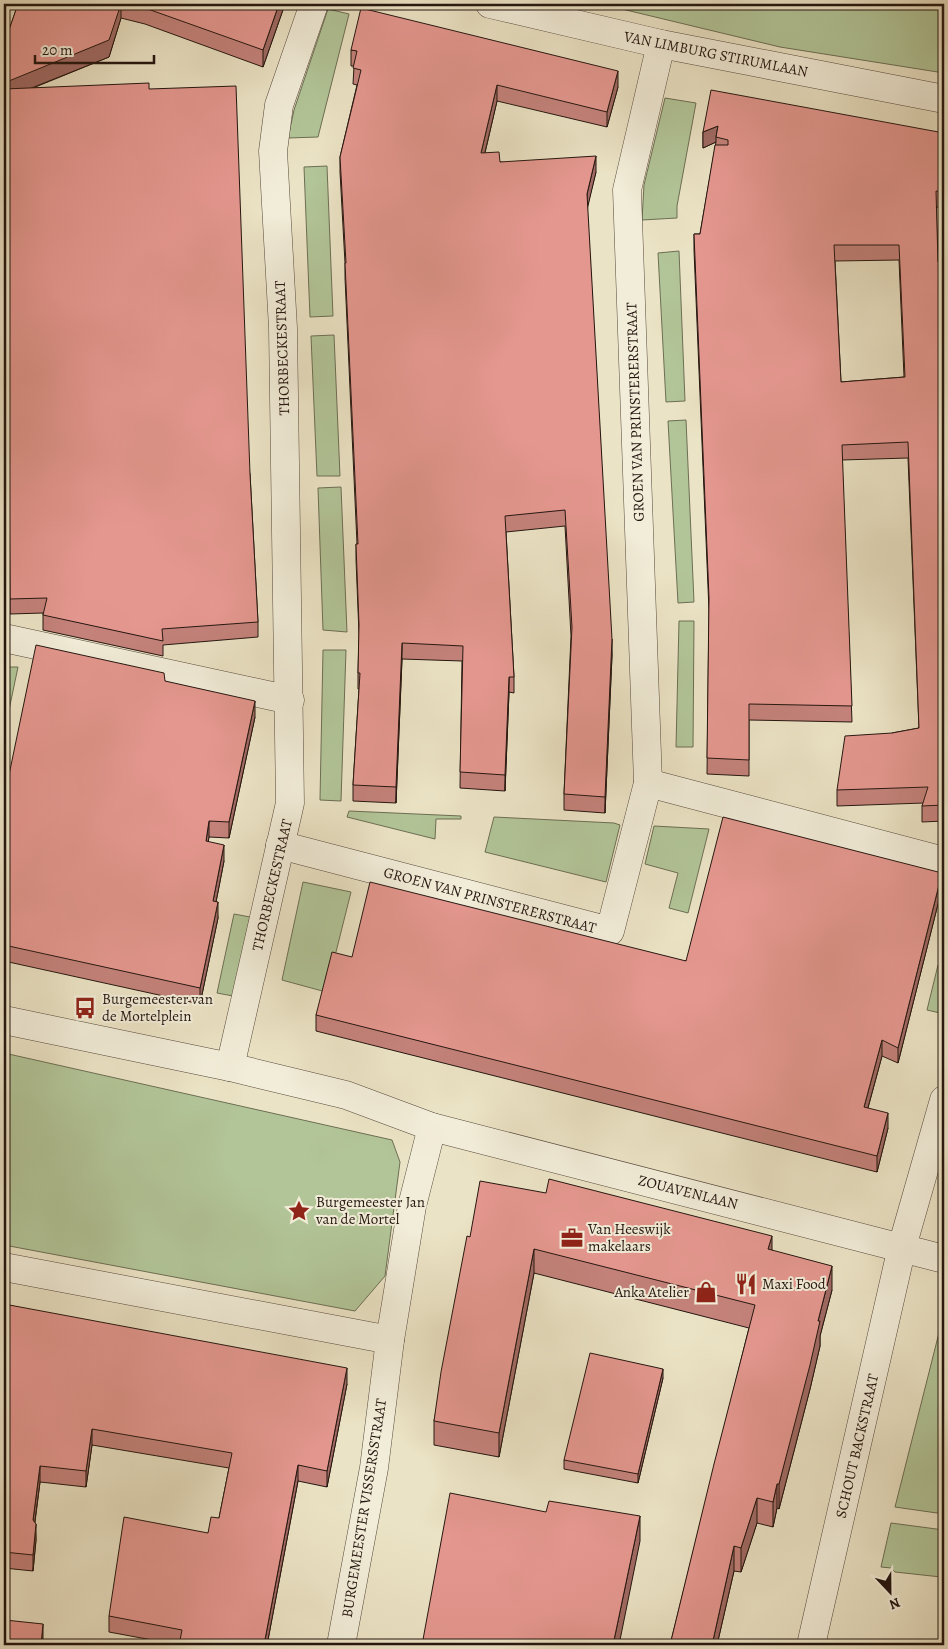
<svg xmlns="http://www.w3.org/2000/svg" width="948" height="1649" viewBox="0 0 948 1649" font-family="Alegreya,serif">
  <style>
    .green { fill: #b2c598; stroke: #6c6e54 }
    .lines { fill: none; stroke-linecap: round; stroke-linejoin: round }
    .minor-casing { stroke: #56493d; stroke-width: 29 }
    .minor { stroke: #f2edd9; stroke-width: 28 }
    .wall { fill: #c4827b; stroke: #251610; fill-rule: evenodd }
    .shaded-wall { fill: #a06a64; stroke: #251610 }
    .building { fill: #e4978f; stroke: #251610; fill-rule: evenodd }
    .labels { text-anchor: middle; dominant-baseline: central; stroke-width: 4; stroke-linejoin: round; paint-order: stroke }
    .street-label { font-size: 15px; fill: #251610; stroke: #f2edd9 }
    .poi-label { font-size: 15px; fill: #251610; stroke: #f2edd9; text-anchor: start }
  </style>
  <rect width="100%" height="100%" fill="#ebe3c5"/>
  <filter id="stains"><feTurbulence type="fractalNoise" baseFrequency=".004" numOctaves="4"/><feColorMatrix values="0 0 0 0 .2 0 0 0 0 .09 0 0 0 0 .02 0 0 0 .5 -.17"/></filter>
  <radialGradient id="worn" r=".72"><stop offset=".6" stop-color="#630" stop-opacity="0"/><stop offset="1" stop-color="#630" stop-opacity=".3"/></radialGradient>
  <g class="green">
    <polygon points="601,4 944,4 944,73 780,47"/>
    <polygon points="328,9 349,14 318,137 288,138 294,110"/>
    <polygon points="665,98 696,103 677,206 677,218 642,220 644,185"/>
    <polygon points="327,166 333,316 310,317 304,167"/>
    <polygon points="679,251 685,401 666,402 658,253"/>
    <polygon points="334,335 340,476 317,476 311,336"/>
    <polygon points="686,420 694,602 678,603 668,421"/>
    <polygon points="341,487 347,632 323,630 318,488"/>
    <polygon points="679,621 694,621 693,747 676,747"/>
    <polygon points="323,650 346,650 341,801 320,800"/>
    <polygon points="4,667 18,667 4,734"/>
    <polygon points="349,811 461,816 461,819 436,819 435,839 347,817"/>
    <polygon points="494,817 614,823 620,825 606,882 485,852"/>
    <polygon points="654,826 709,829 688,913 669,908 678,873 645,864"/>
    <polygon points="303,882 351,892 326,992 282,980"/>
    <polygon points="234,914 250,917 233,996 217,993"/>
    <polygon points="938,965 944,967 944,998 940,1013 927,1010"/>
    <polygon points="4,1053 392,1140 400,1162 385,1276 355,1311 4,1245"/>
    <polygon points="944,1313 944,1514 895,1507"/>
    <polygon points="891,1523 944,1530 941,1577 895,1572 891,1568 881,1567"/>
  </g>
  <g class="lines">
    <g class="minor-casing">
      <g id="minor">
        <polyline points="490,4 661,44 944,99"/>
        <polyline points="4,638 290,700"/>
        <polyline points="648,783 944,861"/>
        <polyline points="280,845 610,931 648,783 627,190 661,44"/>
        <polyline points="4,1020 230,1067 346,1095 432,1127 944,1259"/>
        <polyline points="230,1067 290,803 283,328 273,151 279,105 314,4"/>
        <polyline points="4,1267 390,1340 412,1206 432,1127"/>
        <polyline points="341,1645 374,1468 390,1340"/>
        <polyline points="811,1645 902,1247 944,1100"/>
      </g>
    </g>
    <use href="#minor" class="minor"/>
  </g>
  <g class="wall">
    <polygon points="18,4 285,4 263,67 145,24 121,18 109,57 33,88 149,89 250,474 258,622 258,637 163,645 163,656 43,630 43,613 10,614 9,448 4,320 4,30 9,30"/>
    <polygon points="351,50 618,87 607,127 497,101 485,153 500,162 596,172 587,207 612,655 605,813 564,810 564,794 571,636 565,526 506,532 514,677 514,693 509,692 505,791 460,788 462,661 402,659 396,803 353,801 353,785 359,689 358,689 358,673 359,634 356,560 356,544 357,544 345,278 345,263 340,172 340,157 357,85 353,84 354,66 351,66"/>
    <path d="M703,132l241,1v75l-8,-1 2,55 6,32v527l-22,1v-16l2,-3 -87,3v-16l55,-57 27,-5 -11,-270 -66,2 10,262 -103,-2v56l-42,-2 2,-163 -15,-361v-16h6l16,-92 -13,6zM899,260l5,117 -63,5 -6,-121z"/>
    <polygon points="165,681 255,717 229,838 209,837 208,841 224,861 216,902 218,918 200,1004 4,961 4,799"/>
    <polygon points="942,888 898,1063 882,1056 868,1108 888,1128 877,1172 316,1031 316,1015 352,957 686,961"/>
    <polygon points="470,1237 772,1250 832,1290 820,1336 820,1346 810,1389 779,1509 777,1508 773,1527 757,1523 741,1572 734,1571 717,1645 670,1645 749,1328 534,1273 499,1457 434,1445 434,1421"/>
    <polygon points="4,1304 347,1384 327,1487 298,1481 267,1645 179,1645 109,1632 109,1616 208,1533 219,1518 229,1468 92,1445 86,1487 40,1482 35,1522 36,1540 33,1571 4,1568"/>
    <polygon points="663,1378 638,1483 564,1469 564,1460"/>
  </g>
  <g class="shaded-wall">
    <polygon points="121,4 121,18 109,57 4,99 4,83"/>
    <polygon points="279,4 285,4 263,67 263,50"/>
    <polygon points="618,71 618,87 607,127 607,112"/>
    <polygon points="497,85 497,101 481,169 481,153"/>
    <polygon points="718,126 716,137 716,142 703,148 703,132"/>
    <polygon points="596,156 596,172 587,210 587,194"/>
    <polygon points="612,639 612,655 605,813 605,797"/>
    <polygon points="402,643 402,659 396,803 396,787"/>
    <polygon points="509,677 509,692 505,791 505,775"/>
    <polygon points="255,701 255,717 229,838 229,822"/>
    <polygon points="209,821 209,837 206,857 206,841"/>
    <polygon points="224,845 224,861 213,917 213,901"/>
    <polygon points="942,873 942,888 898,1063 898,1048"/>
    <polygon points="218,902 218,918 200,1004 200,988"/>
    <polygon points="882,1040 882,1056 864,1122 864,1107"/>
    <polygon points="888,1113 888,1128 877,1172 877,1156"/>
    <polygon points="772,1236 772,1260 768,1249"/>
    <polygon points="534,1249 534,1273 499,1457 499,1433"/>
    <polygon points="832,1266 832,1290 820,1336 820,1346 810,1389 779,1509 779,1484 818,1321"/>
    <polygon points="347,1368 347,1384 327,1487 327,1471"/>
    <polygon points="663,1369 663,1378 638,1483 638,1474"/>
    <polygon points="92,1429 92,1445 86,1487 86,1471"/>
    <polygon points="298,1465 298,1481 267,1645 264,1645"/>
    <polygon points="40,1466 40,1482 33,1535 33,1520"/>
    <polygon points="777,1484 777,1508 773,1527 773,1502"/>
    <polygon points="757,1498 757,1523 741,1572 741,1548"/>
    <polygon points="640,1516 640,1541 619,1645 613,1645"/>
    <polygon points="36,1524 36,1540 33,1571 33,1555"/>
    <polygon points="734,1546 734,1571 717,1645 712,1645"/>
    <polygon points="7,1598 7,1614 5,1636 5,1620"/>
    <polygon points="43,1624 43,1645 41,1645"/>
  </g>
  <g class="building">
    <polygon points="18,4 121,4 109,40 4,83 4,30 9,30"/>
    <polygon points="130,4 279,4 263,50 145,8"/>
    <polygon points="361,8 618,71 607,112 497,85 481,153 499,152 500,162 596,156 587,194 612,639 605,797 564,794 572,627 565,510 505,516 514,677 509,677 505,775 460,772 463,646 402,643 396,787 353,785 360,673 358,673 359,625 356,544 358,544 345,263 346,263 340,157 361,70 353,68 357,51 351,50"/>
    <polygon points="149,83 149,89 236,86 250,474 258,622 162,629 163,641 43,615 47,598 10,599 9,433 4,304 4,89"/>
    <path d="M711,90l233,43v59l-8,-1 2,71h5l1,32v511l-22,1 6,-19 -91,3 8,-54 47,-3 27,-5 -11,-286 -66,3 10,261 -103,-2v56l-42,-2 2,-160 -15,-364h6l15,-89h13v-5l-12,-3 2,-11 -15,6zM834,245h65l6,132 -64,5z"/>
    <polygon points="36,645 164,673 165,681 255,701 229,822 209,821 206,841 224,845 213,901 218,902 200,988 4,945 4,799"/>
    <polygon points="723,817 942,873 898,1048 882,1040 864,1107 888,1113 877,1156 316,1015 332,952 352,957 370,882 686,961"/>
    <polygon points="549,1179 772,1236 768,1249 832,1266 818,1321 820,1321 810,1365 779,1484 777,1484 773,1502 757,1498 741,1548 734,1546 712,1645 670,1645 714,1464 755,1305 534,1249 499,1433 434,1421 441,1372 467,1236 470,1237 480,1181 546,1193"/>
    <polygon points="4,1304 347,1368 327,1471 298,1465 264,1645 179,1645 182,1630 109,1616 124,1517 208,1533 211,1517 219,1518 232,1453 92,1429 86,1471 40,1466 33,1520 36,1524 33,1555 4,1552"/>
    <polygon points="590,1353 663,1369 638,1474 564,1460"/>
    <polygon points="450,1493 546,1512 549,1501 640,1516 613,1645 422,1645"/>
    <polygon points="4,1598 7,1598 5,1620 43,1624 41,1645 4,1645"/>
  </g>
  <defs>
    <g id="bus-bare" transform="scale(1.725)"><path d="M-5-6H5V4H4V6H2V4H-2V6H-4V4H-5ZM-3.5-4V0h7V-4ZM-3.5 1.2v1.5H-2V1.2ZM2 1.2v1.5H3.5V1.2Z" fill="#8f2418" stroke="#f2edd9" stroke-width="2.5" paint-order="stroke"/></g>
    <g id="sight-bare" transform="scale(1.725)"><path d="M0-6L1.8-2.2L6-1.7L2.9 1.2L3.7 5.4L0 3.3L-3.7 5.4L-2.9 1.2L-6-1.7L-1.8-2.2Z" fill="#8f2418" stroke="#f2edd9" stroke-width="2.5" paint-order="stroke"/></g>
    <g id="office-bare" transform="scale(1.725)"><path d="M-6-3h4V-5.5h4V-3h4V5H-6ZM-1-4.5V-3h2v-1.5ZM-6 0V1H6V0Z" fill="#8f2418" stroke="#f2edd9" stroke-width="2.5" paint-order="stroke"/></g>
    <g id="restaurant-bare" transform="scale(1.725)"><path d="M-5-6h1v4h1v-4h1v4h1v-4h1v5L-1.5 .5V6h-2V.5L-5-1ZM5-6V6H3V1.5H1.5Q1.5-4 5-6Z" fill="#8f2418" stroke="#f2edd9" stroke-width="2.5" paint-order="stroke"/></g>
    <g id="shop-bare" transform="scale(1.725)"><path d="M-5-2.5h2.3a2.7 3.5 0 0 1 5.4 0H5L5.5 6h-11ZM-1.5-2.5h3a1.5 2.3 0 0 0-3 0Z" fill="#8f2418" stroke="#f2edd9" stroke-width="2.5" paint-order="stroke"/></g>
  </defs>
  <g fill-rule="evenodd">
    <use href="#bus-bare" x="85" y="1008"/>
    <use href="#sight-bare" x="299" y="1211"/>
    <use href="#office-bare" x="572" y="1238"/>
    <use href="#restaurant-bare" x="746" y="1284"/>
    <use href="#shop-bare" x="706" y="1292"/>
  </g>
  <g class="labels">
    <g class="street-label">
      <text transform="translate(716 54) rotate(11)">VAN LIMBURG STIRUMLAAN</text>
      <text transform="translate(282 348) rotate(-92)">THORBECKESTRAAT</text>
      <text transform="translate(635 412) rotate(-92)">GROEN VAN PRINSTERERSTRAAT</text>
      <text transform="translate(272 885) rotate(-77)">THORBECKESTRAAT</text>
      <text transform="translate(490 900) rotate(15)">GROEN VAN PRINSTERERSTRAAT</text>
      <text transform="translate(688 1192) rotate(14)">ZOUAVENLAAN</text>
      <text transform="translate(857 1446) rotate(-77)">SCHOUT BACKSTRAAT</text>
      <text transform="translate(364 1508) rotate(-81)">BURGEMEESTER VISSERSSTRAAT</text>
    </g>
    <g class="poi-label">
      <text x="102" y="999">Burgemeester van<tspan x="102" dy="17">de Mortelplein</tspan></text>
      <text x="316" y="1202">Burgemeester Jan<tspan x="316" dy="17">van de Mortel</tspan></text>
      <text x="588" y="1229">Van Heeswijk<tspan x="588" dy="17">makelaars</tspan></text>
      <text x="762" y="1284">Maxi Food</text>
      <text x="689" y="1292" text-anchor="end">Anka Atelier</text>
    </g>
  </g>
  <rect width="948" height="1649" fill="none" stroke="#ebe3c5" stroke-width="20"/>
  <rect x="5" y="5" width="938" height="1639" fill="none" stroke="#251610" stroke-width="2.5"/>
  <rect x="10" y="10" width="928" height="1629" fill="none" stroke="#251610"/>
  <g transform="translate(890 1592) rotate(158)" stroke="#f2edd9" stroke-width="4" paint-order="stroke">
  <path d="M0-4L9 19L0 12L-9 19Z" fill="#251610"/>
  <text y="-8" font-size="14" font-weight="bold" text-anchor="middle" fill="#251610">N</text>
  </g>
  <path d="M35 55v8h119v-8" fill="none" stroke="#251610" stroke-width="2.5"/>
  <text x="42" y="55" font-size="15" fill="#251610" stroke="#f2edd9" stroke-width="4" paint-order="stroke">20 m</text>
  <rect width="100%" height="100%" filter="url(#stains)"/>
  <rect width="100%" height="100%" fill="url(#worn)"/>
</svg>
